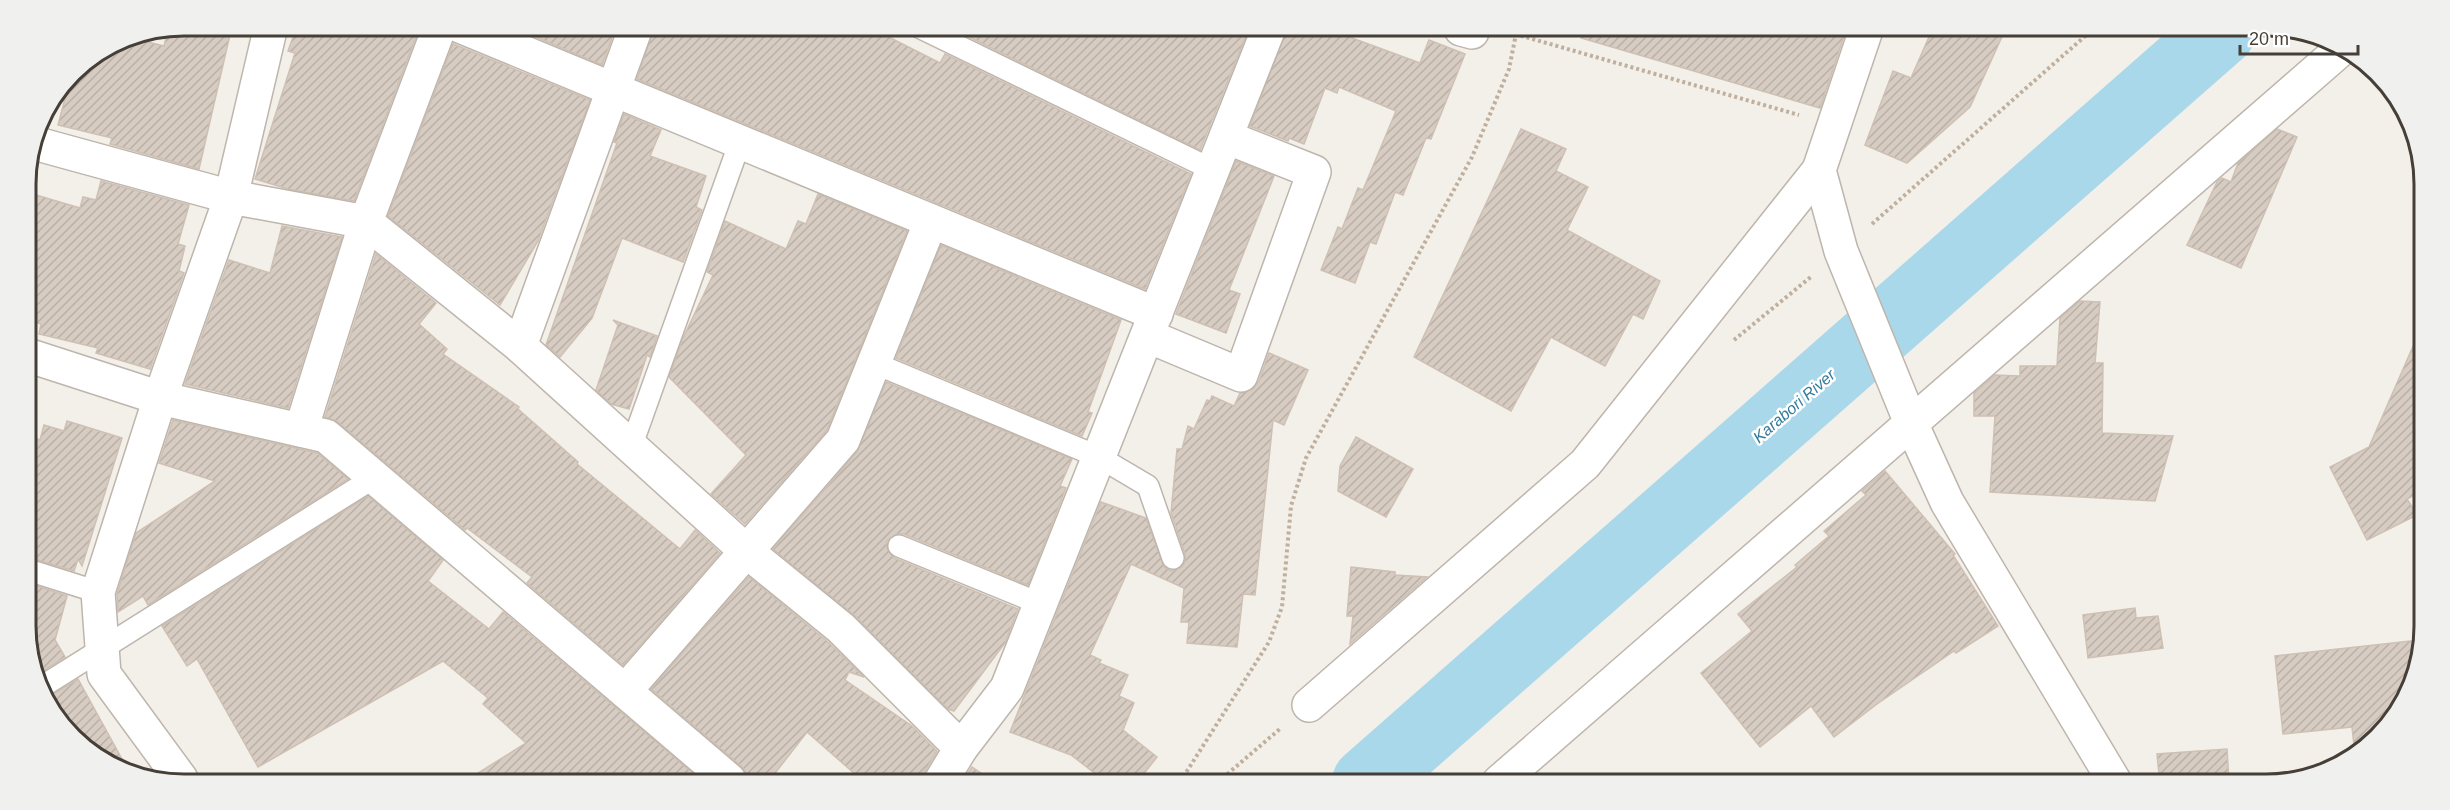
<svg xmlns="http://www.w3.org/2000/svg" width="2450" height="810" viewBox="0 0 2450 810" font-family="Arial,sans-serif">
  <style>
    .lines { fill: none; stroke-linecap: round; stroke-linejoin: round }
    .river { stroke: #aad8eb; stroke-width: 70 }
    .building { fill: url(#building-hatch); stroke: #cec0b3; stroke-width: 1.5 }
    .lane-casing { stroke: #beb5ac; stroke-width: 24 }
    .street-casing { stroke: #beb5ac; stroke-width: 36 }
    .path { stroke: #bfb09e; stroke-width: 4; stroke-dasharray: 3 3; stroke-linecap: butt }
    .lane { stroke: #fff; stroke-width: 21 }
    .street { stroke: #fff; stroke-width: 33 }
    .labels { text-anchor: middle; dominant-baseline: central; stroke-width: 5; stroke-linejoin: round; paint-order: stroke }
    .water-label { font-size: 16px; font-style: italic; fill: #347c9c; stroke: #fff }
    .rim { fill: none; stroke: #463f38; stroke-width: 3 }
  </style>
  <defs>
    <pattern id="building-hatch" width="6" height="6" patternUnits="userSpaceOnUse" patternTransform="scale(1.5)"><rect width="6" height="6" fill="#d7ccc2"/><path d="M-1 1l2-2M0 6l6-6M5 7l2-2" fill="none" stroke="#bab0a7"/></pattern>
  </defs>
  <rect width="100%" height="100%" fill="#f3efe9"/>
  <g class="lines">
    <polyline class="river" points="1367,782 2221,31"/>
  </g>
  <g class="building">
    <polygon points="184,26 232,26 199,169 110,144 112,138 58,125 72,72 123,37 128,37 164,46 168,29"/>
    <polygon points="297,26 420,26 354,201 288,189 255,179 295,53 288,51"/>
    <polygon points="510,26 578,27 616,27 602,65"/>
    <polygon points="654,27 869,27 940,63 945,54 1191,174 1145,289 637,79"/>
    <polygon points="957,28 1249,28 1200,150 955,30"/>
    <polygon points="1287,28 1357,29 1352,38 1420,63 1429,40 1465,54 1431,139 1426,138 1403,195 1395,192 1376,244 1370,242 1355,283 1321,270 1338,227 1342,229 1358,188 1363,190 1396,111 1339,87 1337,93 1325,88 1304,144 1289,138 1288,141 1250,126"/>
    <polygon points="1582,29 1846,30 1820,108 1581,38"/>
    <polygon points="1932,30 2005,30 1970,107 1907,163 1865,145 1893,71 1911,78"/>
    <polygon points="453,44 590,100 538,241 500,305 388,216"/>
    <polygon points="624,114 661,130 650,156 706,176 696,207 702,210 683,262 622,238 592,318 560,357 546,345 617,143 614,142"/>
    <polygon points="1521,129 1566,149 1556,171 1588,187 1567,230 1660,281 1643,319 1633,314 1605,366 1551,337 1511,411 1414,357"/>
    <polygon points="2277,129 2297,137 2241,268 2187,245 2217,182 2222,178 2231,182 2238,163"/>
    <polygon points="1236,161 1274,176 1229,290 1240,294 1226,333 1176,314"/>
    <polygon points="101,181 189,205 178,244 185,246 179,271 184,273 150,369 96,353 98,348 39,334 41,324 27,320 26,192 80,208 83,197 96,200"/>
    <polygon points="818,194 907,231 827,430 745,524 711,494 746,455 669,377 683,338 713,275 707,272 725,221 786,249 798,221 806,224"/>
    <polygon points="282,226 342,237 288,408 185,384 229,260 270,273"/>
    <polygon points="941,245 1121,320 1088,412 1092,413 1082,436 896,358"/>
    <polygon points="376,254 436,303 419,324 447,349 443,354 519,407 518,409 578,462 577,464 680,549 695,530 720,553 623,665 527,583 532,577 467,528 465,530 338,422 325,417"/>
    <polygon points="2080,301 2100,302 2095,363 2103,363 2102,433 2173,436 2155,501 1990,492 1995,416 1974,416 1974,393 1995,375 2020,376 2020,366 2057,366 2060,318"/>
    <polygon points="613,320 657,336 650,357 647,355 629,409 611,404 596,390 618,325"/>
    <polygon points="2421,328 2420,492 2407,499 2417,515 2367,540 2330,467 2369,447"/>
    <polygon points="1269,353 1308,370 1284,425 1273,420 1255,595 1243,594 1237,647 1187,643 1189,622 1181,622 1184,588 1131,564 1090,655 1101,660 1099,663 1128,675 1119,696 1134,703 1123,730 1157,757 1138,781 1105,781 1071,755 1010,732 1101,502 1146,518 1164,567 1171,571 1182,567 1185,561 1185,554 1171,513 1177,449 1182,449 1188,426 1194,429 1207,400 1210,401 1212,396 1234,406 1240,393 1253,389 1259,381"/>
    <polygon points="886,382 1072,459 1060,486 1066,488 1028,585 904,534 897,534 887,541 887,548 894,558 1018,609 1005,643 954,711 948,709 854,615 773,549 857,452"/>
    <polygon points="173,420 317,453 348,479 148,605 143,596 118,612 117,594 136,533 215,481 159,463"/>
    <polygon points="67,421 122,438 82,566 78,559 74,571 31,558 35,544 28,520 27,436 40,440 44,425 64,431"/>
    <polygon points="1356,437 1413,469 1386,517 1338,491 1340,466"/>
    <polygon points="1885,471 1955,554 1953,555 1998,626 1956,653 1954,651 1877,704 1834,737 1811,706 1760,747 1701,673 1752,631 1738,614 1797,567 1795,565 1829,536 1824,531 1866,495 1862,491"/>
    <polygon points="368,496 443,560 428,581 489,629 503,612 701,780 467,780 526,743 483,704 488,698 443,661 258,767 197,659 187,666 162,626"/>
    <polygon points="1351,567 1395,572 1395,575 1427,577 1350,644 1353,616 1347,616"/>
    <polygon points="749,577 828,642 864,677 849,672 845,680 912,726 937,751 925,771 922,781 863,781 807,732 769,781 747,780 746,773 741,766 651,689"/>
    <polygon points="28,583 67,596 55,640 65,657 37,675 28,657"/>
    <polygon points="2135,608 2136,618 2158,616 2163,648 2088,658 2083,615"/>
    <polygon points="2419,640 2419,668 2398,715 2363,752 2355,755 2352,727 2283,734 2275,656"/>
    <polygon points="78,679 128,770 65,731 48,697"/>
    <polygon points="2227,749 2229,781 2160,784 2157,754"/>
    <polygon points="972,767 993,781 963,781"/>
  </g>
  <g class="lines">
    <g class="lane-casing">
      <g id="lane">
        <polyline points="919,27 1213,170"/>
        <polyline points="874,363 1099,457 1148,486 1173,558"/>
        <polyline points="631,447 740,142"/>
        <polyline points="899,546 1041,604"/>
        <polyline points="28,570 98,592"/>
        <polyline points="43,686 375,477"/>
      </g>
    </g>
    <g class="street-casing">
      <g id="street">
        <polyline points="460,26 1156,314"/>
        <polyline points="1461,29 1472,32"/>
        <polyline points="1866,30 1819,170 1841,251 1911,423 1947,502 2116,784"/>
        <polyline points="34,143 231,197 366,222 520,346 745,550 841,628 961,748"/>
        <polyline points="1148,336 1241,375 1314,172 1226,137"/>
        <polyline points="520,346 636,27"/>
        <polyline points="27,355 160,398 326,436 729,780"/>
        <polyline points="301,430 366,222 440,26"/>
        <polyline points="625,691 843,440 931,221"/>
        <polyline points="1309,705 1585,464 1819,170"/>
        <polyline points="181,779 104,674 98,592 160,398 231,197 271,26"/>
        <polyline points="941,781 961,748 1007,688 1269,28"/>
        <polyline points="1499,782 2339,51"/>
      </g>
    </g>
    <g class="path">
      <polyline points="1515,34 1799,115"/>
      <polyline points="1872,224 2092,30"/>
      <polyline points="1734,340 1812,276"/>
      <polyline points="1180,782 1269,642 1282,607 1291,506 1306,458 1472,157 1509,69 1517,29"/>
      <polyline points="1218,782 1281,728"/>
    </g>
    <use href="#lane" class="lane"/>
    <use href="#street" class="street"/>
  </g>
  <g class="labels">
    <g class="water-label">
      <text transform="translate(1794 406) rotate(-41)">Karabori River</text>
    </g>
  </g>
  <path d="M0 0H2450V810H0ZM184 36H2266A148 148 0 0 1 2414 184V626A148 148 0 0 1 2266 774H184A148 148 0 0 1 36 626V184A148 148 0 0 1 184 36Z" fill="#f0f0ef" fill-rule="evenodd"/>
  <path class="rim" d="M184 36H2266A148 148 0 0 1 2414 184V626A148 148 0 0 1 2266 774H184A148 148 0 0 1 36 626V184A148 148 0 0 1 184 36Z"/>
  <path d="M2240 45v9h118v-9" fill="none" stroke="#463f38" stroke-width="3"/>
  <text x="2249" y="45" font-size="18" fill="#463f38" stroke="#ffffff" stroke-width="4.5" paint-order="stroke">20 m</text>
</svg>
